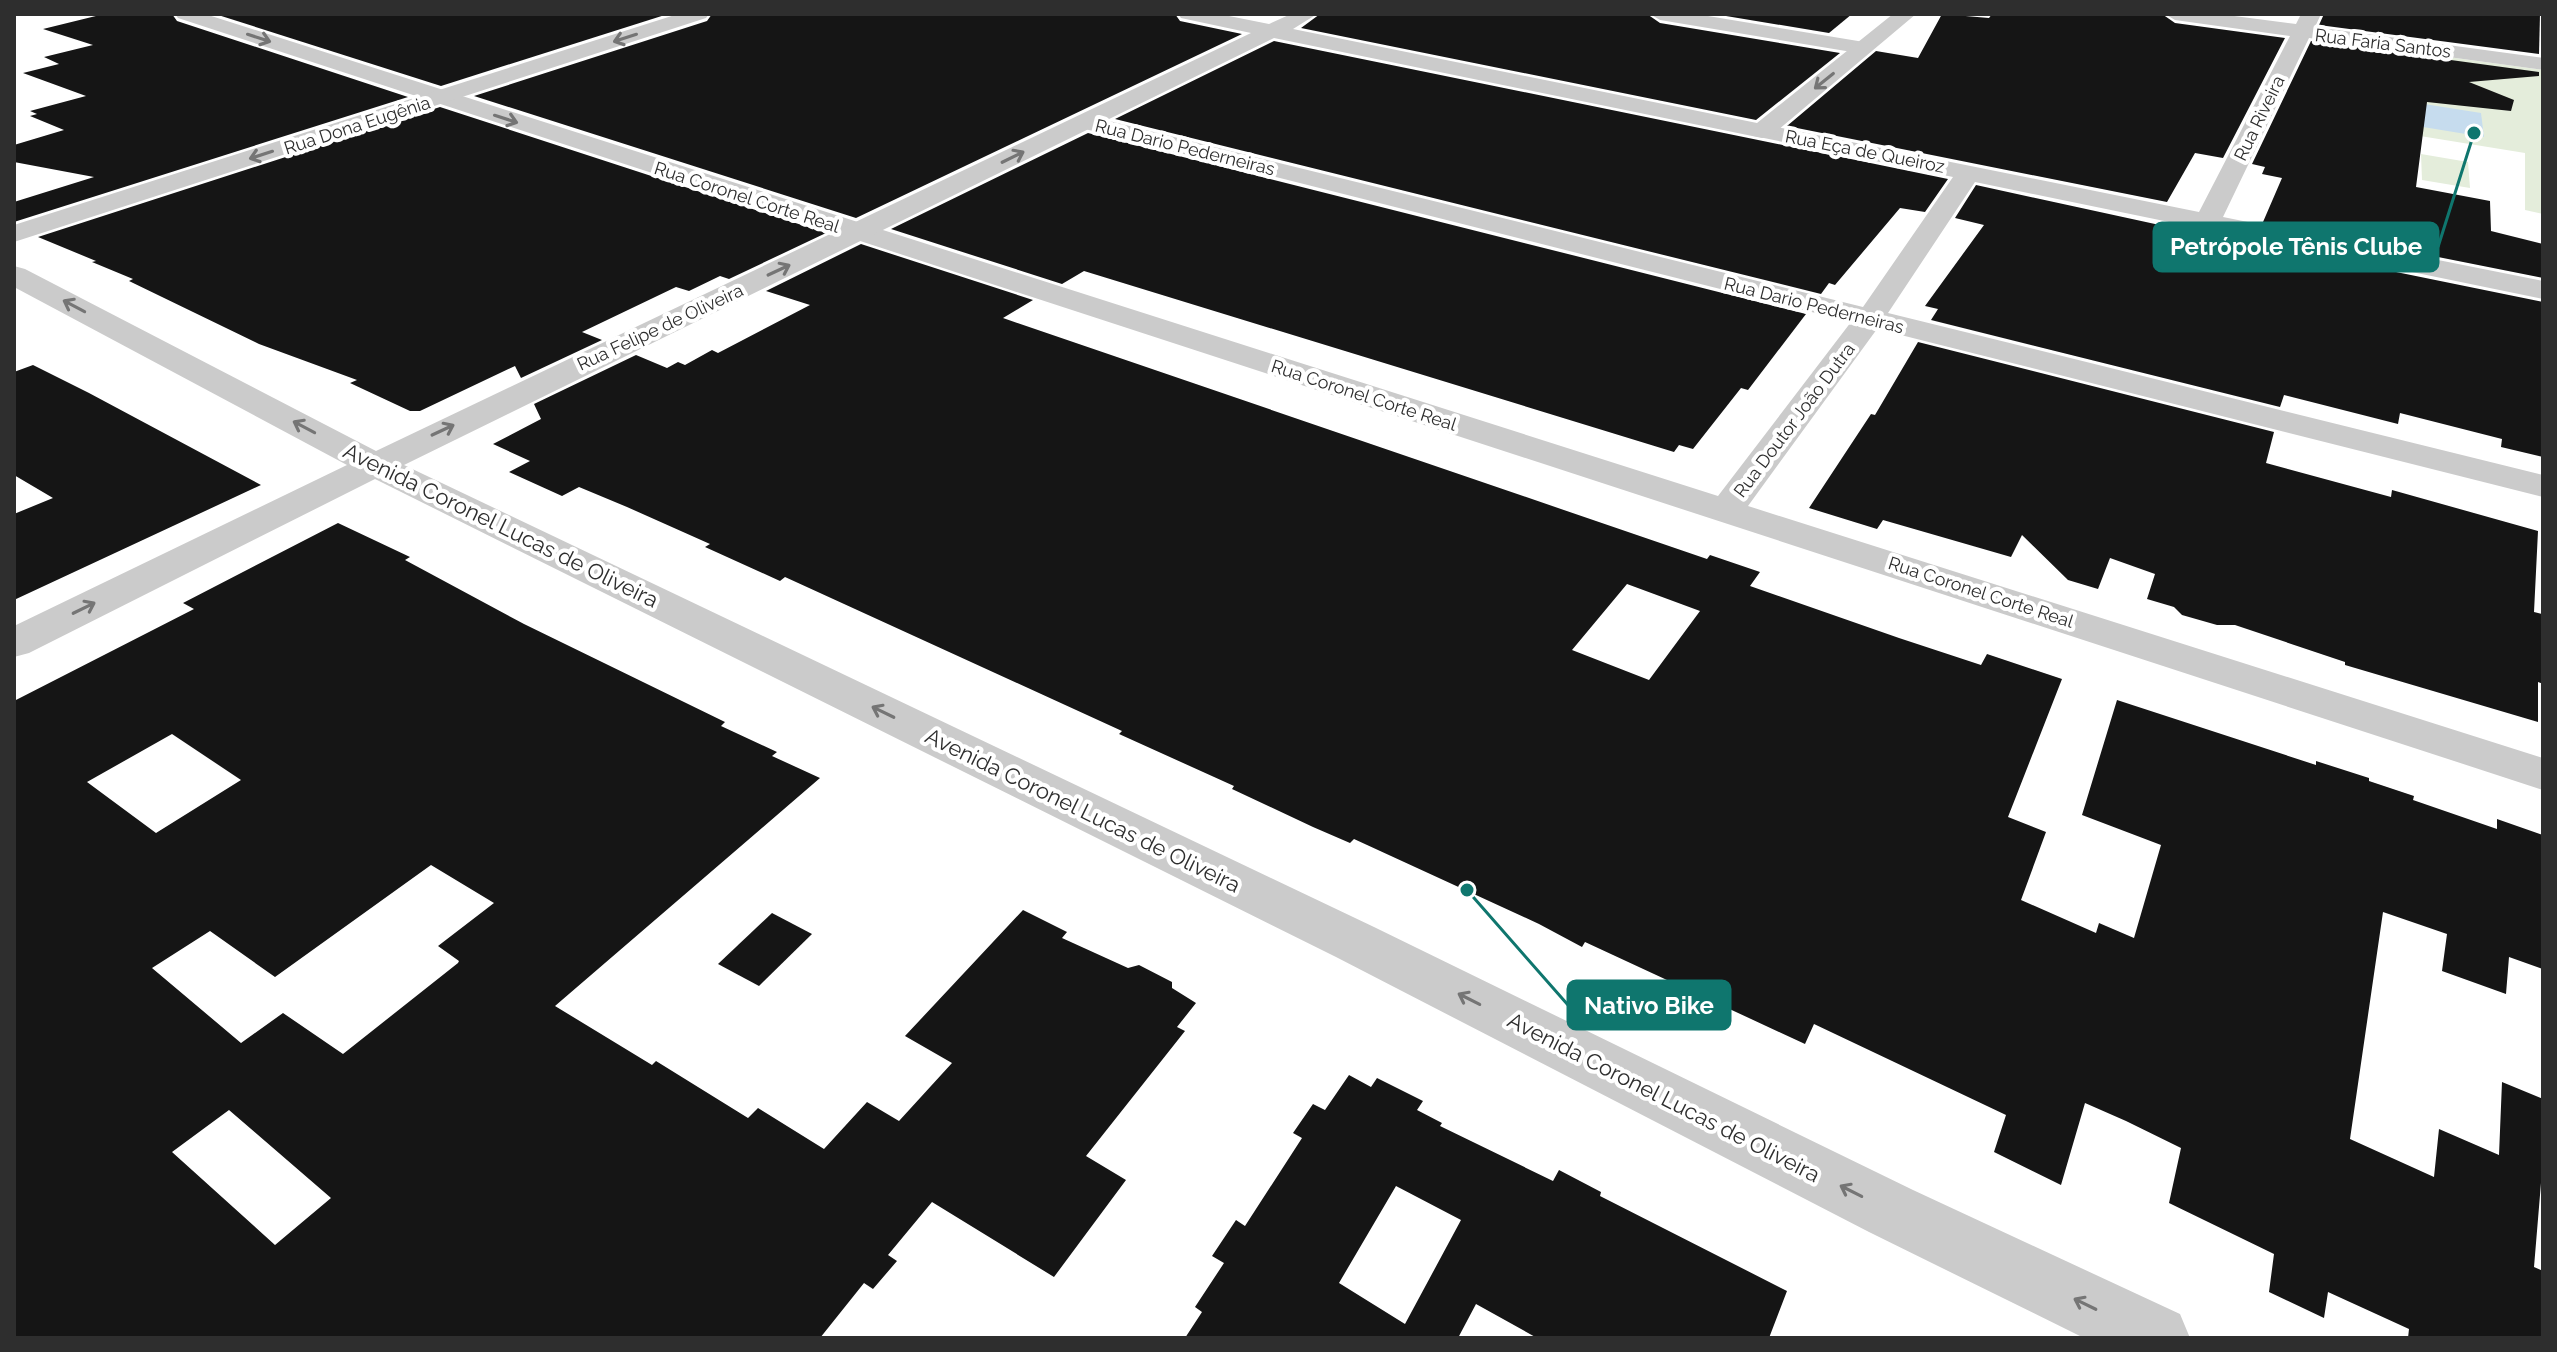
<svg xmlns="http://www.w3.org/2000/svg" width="2557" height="1352" viewBox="0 0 2557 1352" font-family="Raleway,sans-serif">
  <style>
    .green { fill: #e4eddb }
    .water { fill: #c6dcee }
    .building { fill: #151515; fill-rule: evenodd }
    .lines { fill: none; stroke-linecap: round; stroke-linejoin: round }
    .minor { fill: #cbcbcb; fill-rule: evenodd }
    .tertiary { fill: #cbcbcb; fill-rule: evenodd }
    .oneway { stroke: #757575 }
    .labels { text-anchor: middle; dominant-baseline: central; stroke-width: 8; stroke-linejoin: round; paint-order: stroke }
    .far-street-label { font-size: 18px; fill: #2e2e2e; stroke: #fff }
    .street-label { font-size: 22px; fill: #2e2e2e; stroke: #fff }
    .leader { fill: none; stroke: #0f766e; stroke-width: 3 }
    .callout-dot { fill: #0f766e; stroke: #fff; stroke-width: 3 }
    .callout { fill: #0f766e; stroke: #0f766e; stroke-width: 3 }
    .callout-label { font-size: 24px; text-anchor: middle; font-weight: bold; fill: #fff }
  </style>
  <rect width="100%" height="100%" fill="#fff"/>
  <g class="green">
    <polygon points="2316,39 2543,70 2543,214 2525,210 2525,153 2284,114"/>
    <polygon points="2421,154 2468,162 2470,188 2422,180"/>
  </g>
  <polygon class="water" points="2342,91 2481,113 2484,137 2338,113"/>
  <g class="building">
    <polygon points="104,14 172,14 177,21 408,97 14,222 14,202 94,177 14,162 14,145 64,130 30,116 37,114 30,111 86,96 23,73 59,64 44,57 93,45 43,29"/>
    <polygon points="215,14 668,14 441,86"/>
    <polygon points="712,14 1175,14 1180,21 1242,34 856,218 474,96 707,21"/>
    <polygon points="1320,14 1647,14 1660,23 1840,53 1756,120 1301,28"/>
    <polygon points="1714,14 1852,14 1829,33"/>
    <polygon points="1942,14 1989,18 1992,14 2162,14 2175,23 2285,38 2223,158 2195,153 2167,202 1787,126 1876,51 1918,58"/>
    <polygon points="2324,14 2540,14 2539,54 2319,25"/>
    <polygon points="1274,41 1763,141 1948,179 1925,212 1900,208 1835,285 1829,283 1821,294 1115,119"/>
    <polygon points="2311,41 2539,72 2539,76 2469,82 2514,100 2511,111 2427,102 2416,187 2490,201 2491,231 2543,244 2543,278 2263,222 2282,178 2262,174 2265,167 2252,164"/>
    <polygon points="440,107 826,233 729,279 720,276 689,291 676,287 582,332 602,340 521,378 515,366 420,411 410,411 350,383 357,380 259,344 129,281 133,279 92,262 96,261 38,237"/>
    <polygon points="1088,133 1806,314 1748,390 1741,388 1693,449 1679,445 1674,452 1084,271 1062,284 891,229"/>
    <polygon points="1976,185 2201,234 2249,255 2254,243 2543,302 2543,457 2501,447 2502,439 2400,413 2398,424 2284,395 2280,407 1931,320 1938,309 1925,306 1984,225 1955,218"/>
    <path d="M861,244l172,56 -30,18 704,241 3,-4 50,17 -10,14 149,52 82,27 6,-11 75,25 -54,138 38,15 -25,68 75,33 3,-10 35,15 27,-93 -79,-30 35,-115 199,65v-4l53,17v3l45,15 -1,4 84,29v-10l46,16v134l-34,-12 -3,37 -64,-23 5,-37 -64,-22 -33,227 84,38 5,-48 60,26 3,-73 41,17v85l-2,-1 -7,84 9,4v67h-135l1,-9 -81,-37 -4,26 -55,-26 5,-38 -105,-51 12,-55 -55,-27 -41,-18 -24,82 -67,-33 12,-37 -192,-91 -9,20 -220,-102 -3,5 -43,-23 -185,-85 -4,4 -37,-16 -81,-38 2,-3 -115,-52 3,-3 -337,-154 -5,4 -75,-34 5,-3 -83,-37 -48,-20 -17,9 -53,-24 21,-11 -37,-17 48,-25 -7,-15 102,-49 31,13 11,-6 7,3 27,-15 6,3 92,-48 -44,-14zM1627,584l73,27 -51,69 -77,-30z"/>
    <polygon points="1918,342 2274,432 2266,463 2391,497 2392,490 2538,531 2534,612 2542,614 2543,665 2543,684 2538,682 2538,722 2345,665 2345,662 2235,625 2217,625 2182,615 2174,607 2147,599 2155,574 2110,558 2098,589 2068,580 2022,535 2011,557 1883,520 1877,529 1809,508 1871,414 1875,415"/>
    <polygon points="33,365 89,393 261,485 14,600 14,514 53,498 14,475 14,372"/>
    <path d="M338,523l72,34 -5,3 119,64 201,98 -4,4 56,26 -5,4 48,22 -265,228 97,59 4,-4 92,57 10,-10 66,41 43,-47 32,19 53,-58 -47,-27 118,-126 44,22 -5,6 66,30 11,-3 33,17v6l24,15 -19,24 8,4 -99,125 40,24 -72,97 -122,-75 -44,53 9,6 -24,28 -9,-6 -44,55h-806v-637l180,-92 -11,-6zM172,734l69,46 -85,53 -69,-51zM431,865l63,38 -56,43 21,15 -1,2 -115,91 -60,-41 -42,30 -89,-75 58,-37 65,46zM229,1110l102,88 -56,47 -103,-93z"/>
    <polygon points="772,913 812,934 759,986 718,964"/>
    <path d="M1349,1075l22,12 6,-9 46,23 -6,9 25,13 -2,3 113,55 6,-11 42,22 -1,4 187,95 -18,47h-232l-61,-34 -18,34h-273l17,-26 -7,-5 29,-44 -12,-7 24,-36 9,6 57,-88 -9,-5 20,-29 12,6zM1396,1186l65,34 -56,104 -66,-41z"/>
  </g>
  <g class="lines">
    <g class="minor">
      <polygon points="175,14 205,14 1718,496 1851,322 1077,127 1073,122 1077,117 1085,115 1863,307 1953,177 1754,136 1750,131 1754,126 1762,124 2199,212 2290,36 2175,20 2165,14 2219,14 2296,24 2301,14 2321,14 2315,27 2543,58 2543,70 2309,38 2223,217 2543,281 2543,299 1975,182 1888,313 2543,475 2543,497 1877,329 1748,506 2543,758 2543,790 471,114 178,18"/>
      <polygon points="1650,14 1696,14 1864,42 1874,48 1864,54 1660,20"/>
    </g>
    <g class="tertiary">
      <polygon points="678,14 709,14 706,18 14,242 14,225"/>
      <polygon points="1178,14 1219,14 1269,24 1291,14 1317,14 1293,29 1757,123 1893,14 1916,14 1771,136 1762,138 1274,38 404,465 1374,927 1913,1190 2180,1314 2190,1338 2084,1338 1869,1232 1336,957 375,479 29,653 14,657 14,626 347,465 14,287 14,266 25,269 376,451 1251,33 1181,18"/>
    </g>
  </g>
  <defs><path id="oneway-shaft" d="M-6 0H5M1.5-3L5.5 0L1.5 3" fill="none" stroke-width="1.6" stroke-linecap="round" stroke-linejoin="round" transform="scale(2)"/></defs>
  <g class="oneway">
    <use href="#oneway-shaft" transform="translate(259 38) rotate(18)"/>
    <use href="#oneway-shaft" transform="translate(625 38) rotate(162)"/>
    <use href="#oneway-shaft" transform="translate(1824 81) rotate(141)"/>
    <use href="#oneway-shaft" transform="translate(506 119) rotate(18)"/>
    <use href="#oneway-shaft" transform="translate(261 155) rotate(162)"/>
    <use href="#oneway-shaft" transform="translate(1013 157) rotate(-26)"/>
    <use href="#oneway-shaft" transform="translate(779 270) rotate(-25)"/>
    <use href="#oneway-shaft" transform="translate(74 306) rotate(-152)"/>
    <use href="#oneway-shaft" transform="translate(304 427) rotate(-152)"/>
    <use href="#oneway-shaft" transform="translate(443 430) rotate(-25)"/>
    <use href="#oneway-shaft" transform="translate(84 608) rotate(-26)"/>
    <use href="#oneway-shaft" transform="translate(883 712) rotate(-154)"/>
    <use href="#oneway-shaft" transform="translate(1469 999) rotate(-153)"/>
    <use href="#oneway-shaft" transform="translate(1851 1191) rotate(-153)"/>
    <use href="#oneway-shaft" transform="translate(2085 1304) rotate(-154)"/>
  </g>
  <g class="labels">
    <g class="far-street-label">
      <text transform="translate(2383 43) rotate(7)">Rua Faria Santos</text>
      <text transform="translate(2259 118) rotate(-64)">Rua Riveira</text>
      <text transform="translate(357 125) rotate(-18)">Rua Dona Eugênia</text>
      <text transform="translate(1185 147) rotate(14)">Rua Dario Pederneiras</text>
      <text transform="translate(1865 151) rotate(11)">Rua Eça de Queiroz</text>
      <text transform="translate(747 197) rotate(18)">Rua Coronel Corte Real</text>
      <text transform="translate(1814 305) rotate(14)">Rua Dario Pederneiras</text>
      <text transform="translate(660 327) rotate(-25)">Rua Felipe de Oliveira</text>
      <text transform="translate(1364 395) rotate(18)">Rua Coronel Corte Real</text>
      <text transform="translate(1794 420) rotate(-53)">Rua Doutor João Dutra</text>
      <text transform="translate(1981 592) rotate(18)">Rua Coronel Corte Real</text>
    </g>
    <g class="street-label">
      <text transform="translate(501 525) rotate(26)">Avenida Coronel Lucas de Oliveira</text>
      <text transform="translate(1083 810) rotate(26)">Avenida Coronel Lucas de Oliveira</text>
      <text transform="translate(1664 1097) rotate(27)">Avenida Coronel Lucas de Oliveira</text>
    </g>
  </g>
  <path class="leader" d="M2474 133L2438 247M1467 890L1568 1005"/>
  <g class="callout-dot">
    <circle cx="2474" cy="133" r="8"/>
    <circle cx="1467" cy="890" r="8"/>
  </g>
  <g class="callout">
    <rect x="2154" y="223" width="284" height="48" rx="8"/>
    <rect x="1568" y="981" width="162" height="48" rx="8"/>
  </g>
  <g class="callout-label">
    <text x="2296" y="255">Petrópole Tênis Clube</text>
    <text x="1649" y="1014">Nativo Bike</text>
  </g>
  <rect width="2557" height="1352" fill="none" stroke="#2e2e2e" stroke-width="32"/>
</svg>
